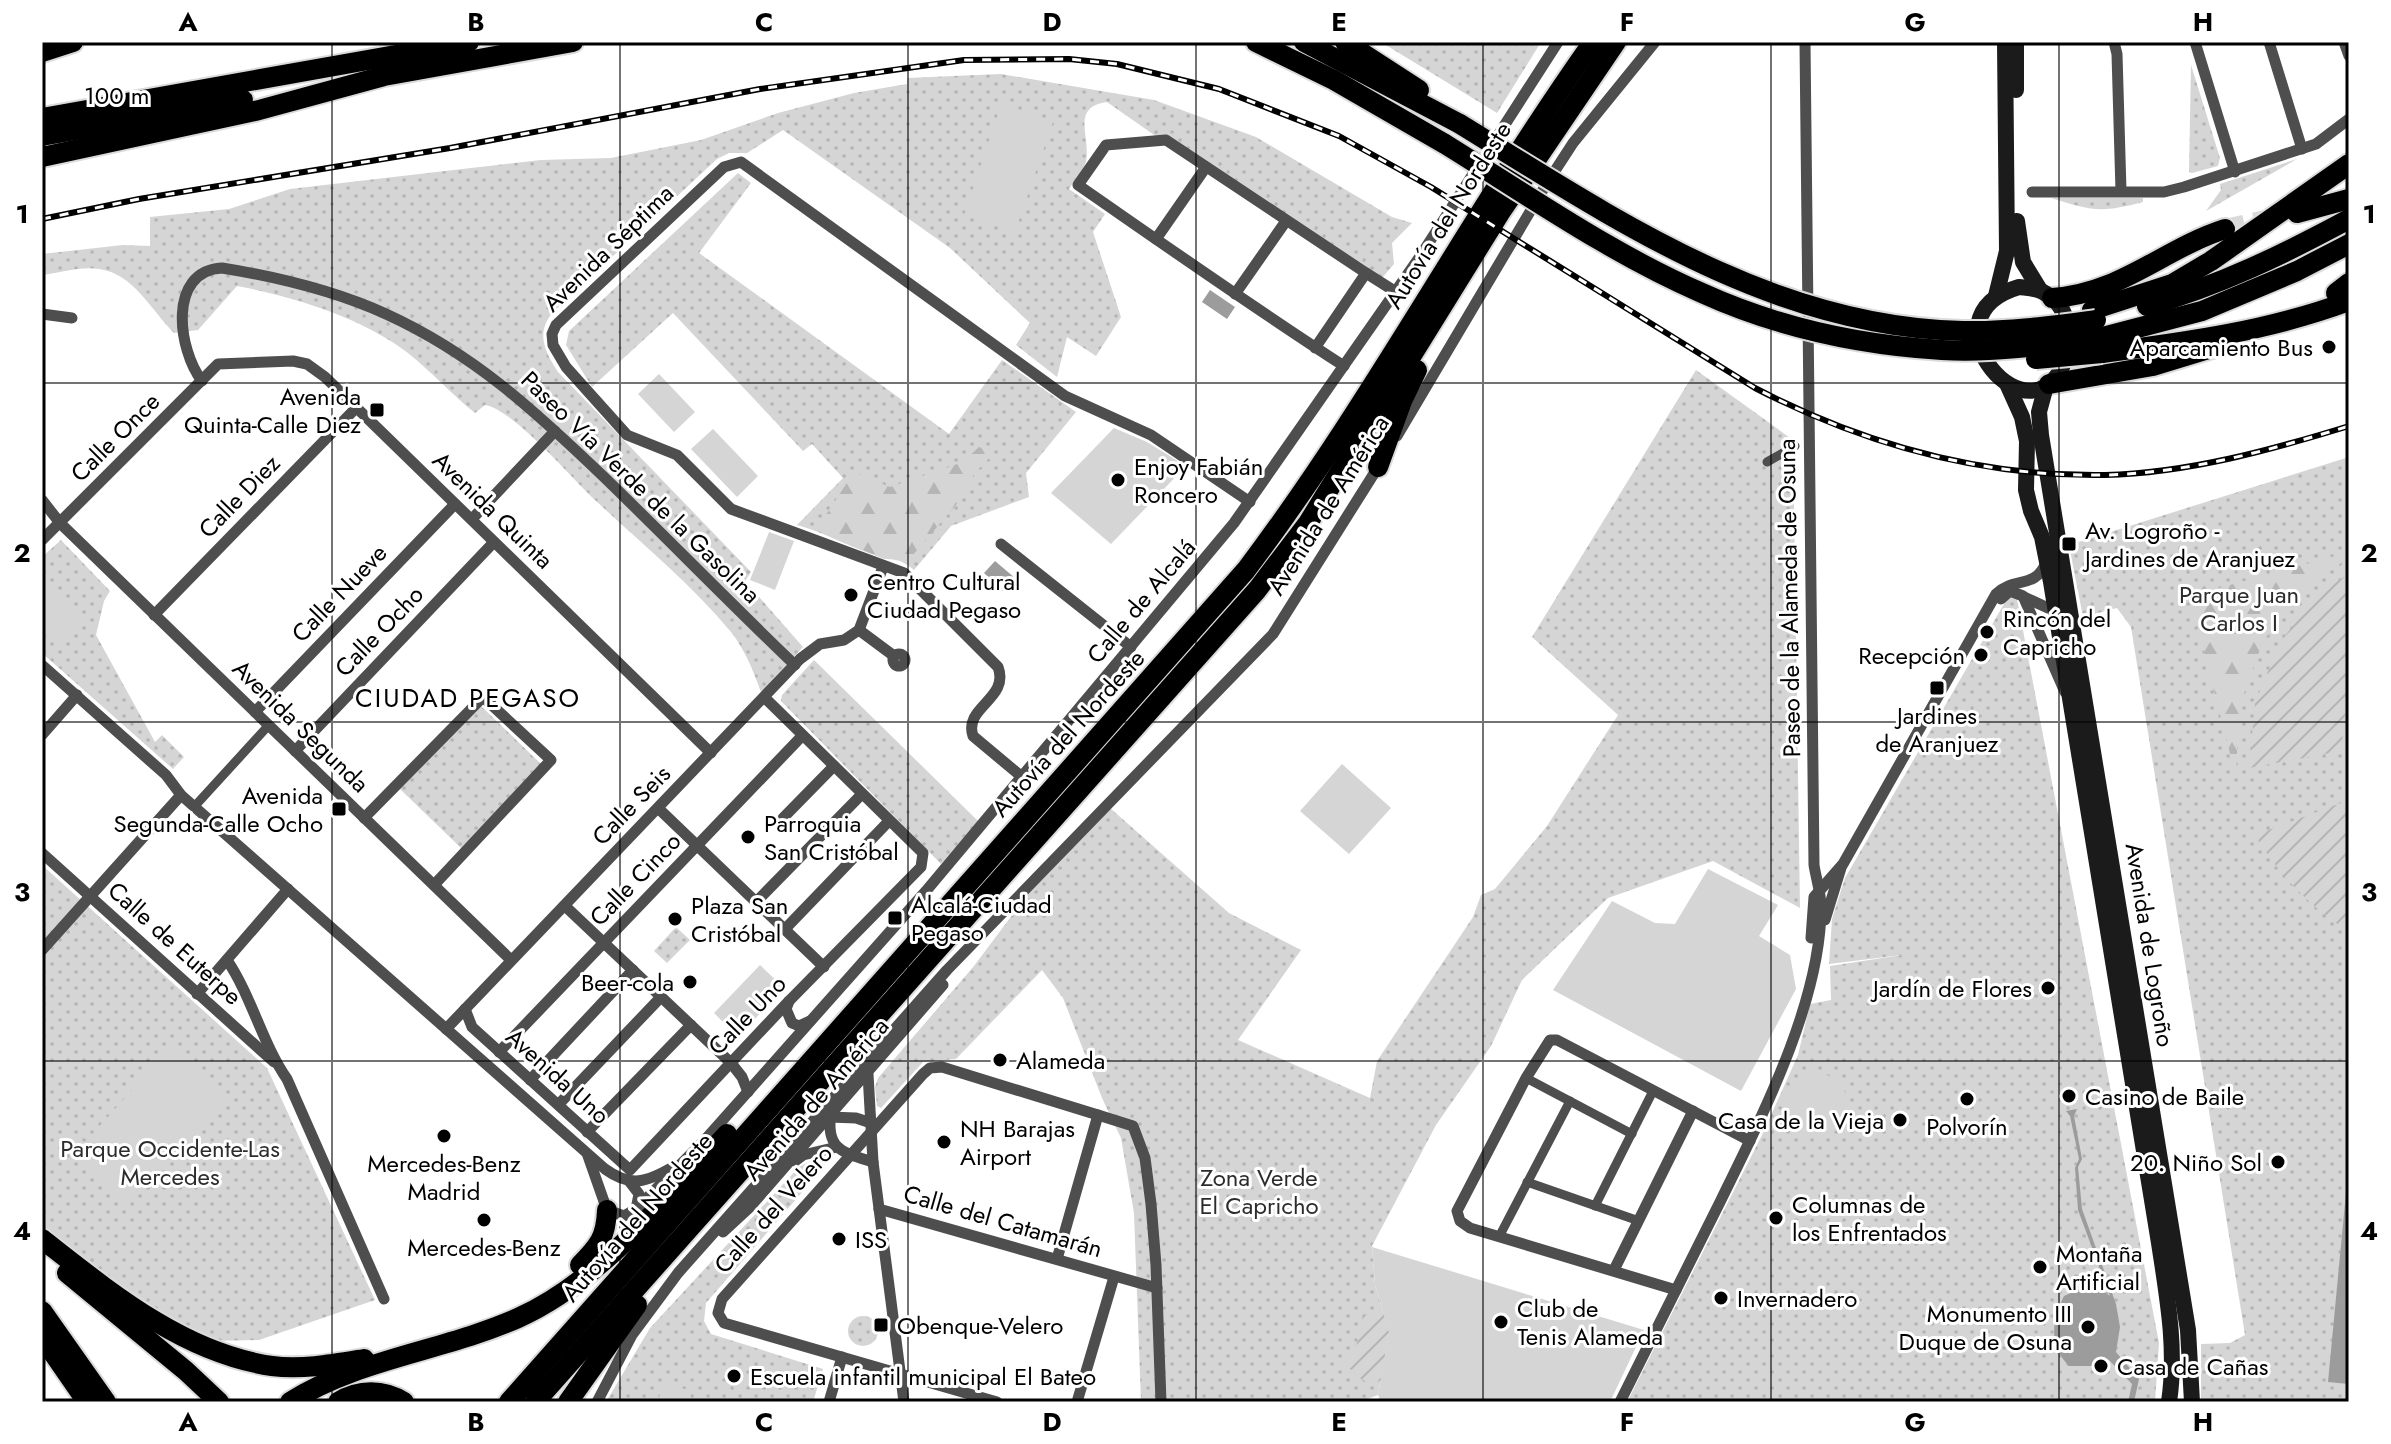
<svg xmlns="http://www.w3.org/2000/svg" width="2391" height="1444" viewBox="0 0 2391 1444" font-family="Jost,sans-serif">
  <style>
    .grass { fill: url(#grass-dots) }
    .forest { fill: url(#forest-firs) }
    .garden { fill: url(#garden-furrows) }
    .pitch { fill: #d5d5d5 }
    .water { fill: #9c9c9c }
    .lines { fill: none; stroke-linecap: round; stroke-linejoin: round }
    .motorway-tunnel { stroke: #d9d9d9; stroke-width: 20; stroke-dasharray: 20 10; stroke-linecap: butt }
    .motorway-casing { stroke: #dbdbdb; stroke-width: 24 }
    .pedestrian { stroke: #4e4e4e; stroke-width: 9 }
    .minor { stroke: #4e4e4e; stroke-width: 11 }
    .secondary { stroke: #1b1b1b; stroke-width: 16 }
    .motorway { stroke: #000; stroke-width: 20 }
    .rail-casing { stroke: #000; stroke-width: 6 }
    .rail { stroke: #fff; stroke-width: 3; stroke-dasharray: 9; stroke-linecap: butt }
    .motorway-bridge-casing { stroke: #dbdbdb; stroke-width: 24; stroke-linecap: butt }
    .motorway-bridge { stroke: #000; stroke-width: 20 }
    .grid { fill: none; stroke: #000; stroke-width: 2; stroke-opacity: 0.55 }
    .poi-dot { fill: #000; stroke: #fff; stroke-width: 3 }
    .labels { text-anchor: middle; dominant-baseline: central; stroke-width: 6; stroke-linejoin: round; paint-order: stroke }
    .street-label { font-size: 24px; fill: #000; stroke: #fff }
    .poi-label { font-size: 24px; fill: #000; stroke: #fff; text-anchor: start }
    .park-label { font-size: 24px; fill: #2c2c2c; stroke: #fff }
    .neighbourhood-label { font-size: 26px; letter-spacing: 2px; fill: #000; stroke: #fff }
    .neatline { fill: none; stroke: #000; stroke-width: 3 }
    .grid-label { font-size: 26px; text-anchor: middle; font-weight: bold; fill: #000 }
  </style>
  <defs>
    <pattern id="grass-dots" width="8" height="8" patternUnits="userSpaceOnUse" patternTransform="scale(2)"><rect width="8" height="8" fill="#d5d5d5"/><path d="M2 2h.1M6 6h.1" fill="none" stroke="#b5b5b5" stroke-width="1.8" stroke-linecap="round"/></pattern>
    <pattern id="forest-firs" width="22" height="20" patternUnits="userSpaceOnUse" patternTransform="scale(2)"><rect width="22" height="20" fill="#d5d5d5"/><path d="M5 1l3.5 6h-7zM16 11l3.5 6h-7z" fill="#b5b5b5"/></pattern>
    <pattern id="garden-furrows" width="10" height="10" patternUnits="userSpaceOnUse" patternTransform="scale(2)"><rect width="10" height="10" fill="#d5d5d5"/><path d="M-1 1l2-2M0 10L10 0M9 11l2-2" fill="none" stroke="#b5b5b5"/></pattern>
  </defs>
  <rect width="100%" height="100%" fill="#fff"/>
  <g class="grass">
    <polygon points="1381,42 1541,42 1497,113"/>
    <polygon points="2191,65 2220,158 2218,166 2192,173 2189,172"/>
    <path d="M1001,74l153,26 102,37 136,80 20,6 -20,20 2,21 -12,14 -225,-141 -50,-35c-37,5 -16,35 -21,59 -2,9 -12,20 -17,28l36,25 -12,18 28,85 -25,39 -29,-19 -10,40 -41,-32 14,-22 -80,-75 -167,-118 -36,23h-18l-12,6 -164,153c-18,22 -8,39 5,60l193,200 -6,9 58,66 -42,45c-8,-22 -16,-42 -30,-60 -41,-49 -90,-89 -136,-132 -24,-22 -81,-90 -110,-95l-10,8c-29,-23 -54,-54 -86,-73 -42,-27 -103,-45 -152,-54l-39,44 -24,3c-23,-23 -41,-60 -75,-64 -18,-3 -40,4 -57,6v-21l81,-9 27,1v-29l79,-8 61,-20 251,-29 70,-2 90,-18 77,-27 76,-20 53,-9v-6z"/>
    <polygon points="2297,159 2206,211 2221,190 2220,184"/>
    <path d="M738,173l13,10 -52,70 250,181 53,-74 74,52 -50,61 3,24 -78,29 -37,44c-17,-14 -19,-8 -34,-13 -29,-9 -54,-24 -83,-32l46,-47 -31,-34 -9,7 -130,-138 -81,74 -26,-42 3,-14z"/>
    <path d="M2051,198h92v4c-42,11 -51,9 -92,-4z"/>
    <polygon points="1696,370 1793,440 1800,908 1713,861 1608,898 1522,980 1491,1046 1436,1125 1372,1246 1375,1285 1389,1332 1378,1395 1359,1402 1141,1402 1134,1213 1121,1138 1102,1098 1063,998 1042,970 956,1059 923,1062 881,1108 877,1106 875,1087 878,1078 974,966 1034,886 1110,808 1229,913 1301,950 1238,1040 1370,1098 1377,1061 1473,917 1481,895 1495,889 1547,826 1618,715 1532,637"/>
    <polygon points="2349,457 2349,1402 2201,1402 2201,1344 2230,1343 2245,1335 2131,627 2117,608 2083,617 2069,545"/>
    <polygon points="61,540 110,591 104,601 96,635 155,742 162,735 184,757 173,769 42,653 42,557"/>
    <polygon points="2013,596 2017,599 2159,1343 2155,1402 1627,1402 1762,1135 1798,1055 1810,1004 1831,1000 1830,966 1902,955 1829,964 1832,919 1845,878 2008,597"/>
    <polygon points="814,660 978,821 941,864 781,701 782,695"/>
    <polygon points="481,706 542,765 461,848 400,789"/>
    <polygon points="42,865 267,1068 375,1300 259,1340 211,1341 149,1306 42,1226"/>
    <polygon points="676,927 690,940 667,963 654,951"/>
    <polygon points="818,1157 825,1166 706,1303 704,1321 711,1334 823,1369 813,1402 606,1402 650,1328 799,1167"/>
    <circle cx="863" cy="1331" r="15"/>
  </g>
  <g class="forest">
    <polygon points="979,447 988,450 992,455 973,475 974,484 906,563 897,558 884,559 816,530 854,472 890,487 963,462"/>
    <polygon points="2349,552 2349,558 2306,586 2263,641 2239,707 2236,777 2190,596"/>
  </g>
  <g class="garden">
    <polygon points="2349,574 2349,705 2345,716 2341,751 2249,768 2255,703 2280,642 2321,591"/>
    <path d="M2349,800v132c-40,-26 -69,-56 -94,-97z"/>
    <polygon points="1384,1313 1389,1332 1381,1380 1370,1383 1361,1379 1345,1364 1355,1352 1363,1315"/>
  </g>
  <g class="pitch">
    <polygon points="1001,105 1053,122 1015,232 964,215"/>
    <polygon points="659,374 695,412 674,432 638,394"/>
    <polygon points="1114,428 1147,442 1186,466 1111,544 1051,493"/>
    <polygon points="713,429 758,476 737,497 691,449"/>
    <polygon points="769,532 794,541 775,590 750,580"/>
    <polygon points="42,574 83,621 55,645 42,629"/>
    <polygon points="1342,764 1391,808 1349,854 1300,811"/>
    <polygon points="1708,869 1778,905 1759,936 1790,955 1796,989 1741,1091 1553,990 1612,901 1655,923 1675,924"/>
    <polygon points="760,965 784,988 738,1037 714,1013"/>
    <polygon points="172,1045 228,1095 128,1206 72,1157"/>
    <circle cx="1816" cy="1105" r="32"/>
    <polygon points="1372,1247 1644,1330 1610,1402 1381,1402 1378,1395 1389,1332 1375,1285"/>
    <polygon points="663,1383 692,1391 689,1402 658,1402"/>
  </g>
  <g class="water">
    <polygon points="1210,290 1235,307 1227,319 1202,302"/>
    <polygon points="995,561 1015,578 1003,591 984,573"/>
    <path d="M2077,1109l-3,7 8,43 -4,8 4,42 34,95 4,23 -4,25 23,27 -5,23h-6l4,-18 -23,-24 -18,6h-22c-21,-21 -17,-46 -5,-70l18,-8 15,-2 13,10 -32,-86 -3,-42 4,-9 -9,-43 -4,-5z"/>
    <polygon points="2349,1161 2349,1384 2328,1382"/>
  </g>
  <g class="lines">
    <polyline class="motorway-tunnel" points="2225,229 2270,219"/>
    <g class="motorway-casing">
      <g id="motorway">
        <polyline points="1256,42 1334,80 1445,144"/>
        <polyline points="1304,42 1460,124"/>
        <polyline points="1345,42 1419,90"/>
        <polyline points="42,52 73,42"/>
        <polyline points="42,118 469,42"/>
        <polyline points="42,136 243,100"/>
        <polyline points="42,157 255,111 384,76 573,42"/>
        <polyline points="2297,213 2349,199"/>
        <polyline points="2336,293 2349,283"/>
        <path d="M2052,298c68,-4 111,-49 173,-69"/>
        <path d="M2147,306c72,-20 137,-52 202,-87"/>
        <polyline points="2092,310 2172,284 2211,261 2349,164"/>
        <polyline points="2099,338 2202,311 2297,271 2349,244"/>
        <path d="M2102,353c84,-11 167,-22 247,-52"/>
        <polyline points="2049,384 2153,366 2212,348"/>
        <polyline points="1378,467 1402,401 1417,370"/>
        <path d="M42,1239c68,53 141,114 230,127 30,4 62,-2 92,-7"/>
        <path d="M580,1265c19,-19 26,-28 27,-55"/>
        <polyline points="67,1273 186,1371 219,1402"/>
        <polyline points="42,1311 106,1402"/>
        <polyline points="42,1337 87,1402"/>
        <path d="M290,1402c70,-44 154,-51 228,-84 81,-36 149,-120 209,-184"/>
        <path d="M338,1402c21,-13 45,-13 66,0"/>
        <path d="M509,1402l737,-832c127,-168 225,-356 347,-528"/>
        <polyline points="535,1402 1257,590 1308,523 1500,213 1616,42"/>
        <polyline points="568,1402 637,1305"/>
      </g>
    </g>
    <g class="pedestrian">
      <polyline points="1767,462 1795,446"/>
      <polyline points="194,807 268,726"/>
      <polyline points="1526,1078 1632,1134"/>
      <polyline points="1527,1182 1639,1221"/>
      <polyline points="1595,1206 1653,1091"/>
      <polyline points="1500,1235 1570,1101"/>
    </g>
    <g class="minor">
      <polyline points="2114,42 2117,54 2121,191"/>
      <polyline points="2195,42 2235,172"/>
      <polyline points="2269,42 2302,149"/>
      <polyline points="2344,42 2349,56"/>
      <polyline points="2032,192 2164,192 2184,187 2316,144 2349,119"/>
      <polyline points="1156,239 1206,167"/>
      <polyline points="1366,273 1396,292"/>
      <polyline points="1235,294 1286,221"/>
      <polyline points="42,314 72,318"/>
      <path d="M1315,348l51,-75 -200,-133 -60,5 -28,40c88,61 176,123 266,181"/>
      <path d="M202,381c-24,-31 -35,-110 20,-113 56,9 111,22 164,46 88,40 149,97 218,163 64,62 126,126 191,188"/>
      <polyline points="1397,436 1547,183 1573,143 1655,42"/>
      <polyline points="42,500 60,523 511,960"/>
      <polyline points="472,519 555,431"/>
      <polyline points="42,540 218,364 293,361 307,364 325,377 711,753"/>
      <polyline points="1001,544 1131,647"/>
      <polyline points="2024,597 2048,608 2059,603"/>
      <polyline points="2001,599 2010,591 2023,596 2065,692"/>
      <polyline points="154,615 356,408"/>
      <polyline points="859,630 894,656"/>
      <circle cx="899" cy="660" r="6"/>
      <path d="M42,665l124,110 15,20 424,374c26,19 42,13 68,-2"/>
      <polyline points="255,712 455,504"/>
      <polyline points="42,735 77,695"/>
      <polyline points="295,751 494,542"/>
      <path d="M1022,777l-49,-41c-10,-29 37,-37 25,-69l-94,-94 -173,-64 -54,-54 -50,-20 -61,-68 -13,-22 -1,-11 4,-9 168,-158 17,-5 324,234 86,39 99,67"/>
      <polyline points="659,809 824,967"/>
      <polyline points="364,818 483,697 551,760 434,885"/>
      <polyline points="783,818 834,766"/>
      <polyline points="42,853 274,1062"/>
      <polyline points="756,902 862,794"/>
      <polyline points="565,906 731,1063 742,1077 748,1092"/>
      <polyline points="1825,920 1841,868"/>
      <polyline points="785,929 889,821"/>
      <path d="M1811,938l3,-41 29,-33 153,-270c19,-18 38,-4 50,-31"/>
      <polyline points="42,950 181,795"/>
      <path d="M227,960c25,37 35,83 60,119l97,220"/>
      <polyline points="197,994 288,889"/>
      <polyline points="789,1001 786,1009 792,1023 799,1026 810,1021"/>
      <polyline points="465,1009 472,1027 630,1170 789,1001 921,867 923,853 765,698"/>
      <polyline points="446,1029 800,659 820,644 844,640 859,630 883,567"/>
      <polyline points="499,1052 802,736"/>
      <polyline points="868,1074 873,1162 904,1402"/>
      <polyline points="530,1080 633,970"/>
      <polyline points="559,1104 661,997"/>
      <path d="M831,1113c-6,37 13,40 42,49"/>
      <polyline points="1098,1115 1133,1126 1145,1158 1151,1204 1156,1265 1161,1402"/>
      <polyline points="829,1117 856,1118 871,1123"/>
      <polyline points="587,1132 691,1025"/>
      <polyline points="588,1156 607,1210 624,1216 636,1209 639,1194 629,1181"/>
      <polyline points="795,1161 803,1155 837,1147"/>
      <polyline points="879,1209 1157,1288"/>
      <polyline points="632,1213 704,1141 926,891 1234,523 1421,255 1558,42"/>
      <polyline points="723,1232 749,1208 943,985"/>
      <polyline points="1614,1270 1693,1111"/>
      <polyline points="1676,1290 1470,1228 1460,1221 1457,1211 1526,1078 1550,1040 1557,1040 1750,1141"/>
      <polyline points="597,1402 632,1335 678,1273 947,970 1273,634 1380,464"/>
      <polyline points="829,1402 842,1357"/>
      <polyline points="997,1402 724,1323 718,1313 722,1299 923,1074 930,1068 942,1067 1098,1115 1057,1259"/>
      <polyline points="1077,1402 1114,1277"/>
      <path d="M1620,1402c34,-67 67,-135 101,-202 41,-84 100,-198 100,-293 0,-14 -5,-29 -7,-42l-9,-823"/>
    </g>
    <g class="secondary">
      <polyline points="2016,42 2016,90"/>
      <polyline points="2017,221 2023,262 2040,290"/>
      <path d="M2019,287c8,1 17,1 24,5 24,12 31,41 23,65 -32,96 -150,-40 -47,-70z"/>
      <polyline points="1996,296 2007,251 2005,42"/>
      <path d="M2008,386l14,31 5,24 -1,49 5,21 11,26 9,45 108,661c8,53 18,106 10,159"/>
      <polyline points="2046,386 2039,412 2041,435 2188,1330 2192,1402"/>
    </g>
    <use href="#motorway" class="motorway"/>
    <g class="rail-casing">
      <path id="rail" d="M42,219l97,-20 311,-51 310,-59 204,-29 105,-1 48,5 102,25 120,47 92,51 324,201c110,57 226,89 350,87 83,-2 166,-25 244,-49"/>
    </g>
    <use href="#rail" class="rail"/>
    <g class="motorway-bridge-casing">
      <g id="motorway-bridge">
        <path d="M1460,124c156,96 313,203 503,207 44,1 88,-5 133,-11"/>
        <path d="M1445,144c84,52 167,110 257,149 75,34 158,52 240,57 53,3 105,-5 157,-12"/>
        <polyline points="2036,359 2102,353"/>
      </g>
    </g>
    <use href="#motorway-bridge" class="motorway-bridge"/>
  </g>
  <path class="grid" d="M332,42v1360M620,42v1360M908,42v1360M1196,42v1360M1483,42v1360M1771,42v1360M2059,42v1360M42,383h2307M42,722h2307M42,1061h2307"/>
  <g class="poi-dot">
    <circle cx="2329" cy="347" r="8"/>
    <rect x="369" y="402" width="16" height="16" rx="4"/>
    <circle cx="1118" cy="480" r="8"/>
    <rect x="2061" y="536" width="16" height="16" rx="4"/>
    <circle cx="851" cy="595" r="8"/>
    <circle cx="1987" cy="632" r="8"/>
    <circle cx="1981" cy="655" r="8"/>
    <rect x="1929" y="680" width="16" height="16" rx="4"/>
    <rect x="331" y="801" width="16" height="16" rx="4"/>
    <circle cx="748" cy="837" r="8"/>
    <rect x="887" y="910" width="16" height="16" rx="4"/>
    <circle cx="675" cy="919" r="8"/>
    <circle cx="690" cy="982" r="8"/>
    <circle cx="2048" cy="988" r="8"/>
    <circle cx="1000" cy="1060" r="8"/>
    <circle cx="2069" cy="1096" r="8"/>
    <circle cx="1967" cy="1099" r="8"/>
    <circle cx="1900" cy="1120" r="8"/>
    <circle cx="444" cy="1136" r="8"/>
    <circle cx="944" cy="1142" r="8"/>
    <circle cx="2278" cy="1162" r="8"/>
    <circle cx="1776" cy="1218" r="8"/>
    <circle cx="484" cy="1220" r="8"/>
    <circle cx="839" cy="1239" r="8"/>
    <circle cx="2040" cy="1267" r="8"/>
    <circle cx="1721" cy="1298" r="8"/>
    <circle cx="1501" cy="1322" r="8"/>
    <rect x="873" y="1317" width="16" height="16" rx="4"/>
    <circle cx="2088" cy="1327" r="8"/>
    <circle cx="2101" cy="1366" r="8"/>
    <circle cx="734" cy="1376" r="8"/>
  </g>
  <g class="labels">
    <g class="street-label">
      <text transform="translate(1448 215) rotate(-58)">Autovía del Nordeste</text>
      <text transform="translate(608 248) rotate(-44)">Avenida Séptima</text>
      <text transform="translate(115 437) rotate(-45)">Calle Once</text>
      <text transform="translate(641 487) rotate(44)">Paseo Vía Verde de la Gasolina</text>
      <text transform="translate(239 496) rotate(-46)">Calle Diez</text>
      <text transform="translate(1328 505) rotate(-58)">Avenida de América</text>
      <text transform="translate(493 510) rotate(44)">Avenida Quinta</text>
      <text transform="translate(339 593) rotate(-46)">Calle Nueve</text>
      <text transform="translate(1789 598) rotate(-91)">Paseo de la Alameda de Osuna</text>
      <text transform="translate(1141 601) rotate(-50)">Calle de Alcalá</text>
      <text transform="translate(379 631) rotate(-46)">Calle Ocho</text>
      <text transform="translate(301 726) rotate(44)">Avenida Segunda</text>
      <text transform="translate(1068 733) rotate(-48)">Autovía del Nordeste</text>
      <text transform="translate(631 805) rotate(-46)">Calle Seis</text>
      <text transform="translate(635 879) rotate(-46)">Calle Cinco</text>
      <text transform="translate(175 943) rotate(42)">Calle de Euterpe</text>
      <text transform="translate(2150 945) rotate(81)">Avenida de Logroño</text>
      <text transform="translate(747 1015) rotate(-46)">Calle Uno</text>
      <text transform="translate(558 1076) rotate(42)">Avenida Uno</text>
      <text transform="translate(816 1099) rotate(-49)">Avenida de América</text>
      <text transform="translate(773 1209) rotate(-48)">Calle del Velero</text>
      <text transform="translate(637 1217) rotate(-49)">Autovía del Nordeste</text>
      <text transform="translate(1003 1221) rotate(16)">Calle del Catamarán</text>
    </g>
    <g class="poi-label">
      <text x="2313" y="347" text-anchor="end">Aparcamiento Bus</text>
      <text x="361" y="396" text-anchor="end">Avenida<tspan x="361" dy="28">Quinta-Calle Diez</tspan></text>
      <text x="1134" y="466">Enjoy Fabián<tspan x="1134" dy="28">Roncero</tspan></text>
      <text x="2085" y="530">Av. Logroño -<tspan x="2085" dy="28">Jardines de Aranjuez</tspan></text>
      <text x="867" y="581">Centro Cultural<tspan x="867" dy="28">Ciudad Pegaso</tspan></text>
      <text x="2003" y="618">Rincón del<tspan x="2003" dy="28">Capricho</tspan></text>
      <text x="1965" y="655" text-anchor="end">Recepción</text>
      <text x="1937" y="715" text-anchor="middle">Jardines<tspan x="1937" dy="28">de Aranjuez</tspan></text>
      <text x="323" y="795" text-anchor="end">Avenida<tspan x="323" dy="28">Segunda-Calle Ocho</tspan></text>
      <text x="764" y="823">Parroquia<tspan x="764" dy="28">San Cristóbal</tspan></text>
      <text x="911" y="904">Alcalá-Ciudad<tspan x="911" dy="28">Pegaso</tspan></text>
      <text x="691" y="905">Plaza San<tspan x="691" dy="28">Cristóbal</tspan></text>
      <text x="674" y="982" text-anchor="end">Beer-cola</text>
      <text x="2032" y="988" text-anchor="end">Jardín de Flores</text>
      <text x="1016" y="1060">Alameda</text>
      <text x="2085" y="1096">Casino de Baile</text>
      <text x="1884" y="1120" text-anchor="end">Casa de la Vieja</text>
      <text x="1967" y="1126" text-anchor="middle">Polvorín</text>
      <text x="960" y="1128">NH Barajas<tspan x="960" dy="28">Airport</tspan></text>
      <text x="2262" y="1162" text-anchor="end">20. Niño Sol</text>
      <text x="444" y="1163" text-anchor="middle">Mercedes-Benz<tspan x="444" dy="28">Madrid</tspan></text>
      <text x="1792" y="1204">Columnas de<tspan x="1792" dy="28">los Enfrentados</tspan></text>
      <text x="855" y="1239">ISS</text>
      <text x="484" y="1247" text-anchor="middle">Mercedes-Benz</text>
      <text x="2056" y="1253">Montaña<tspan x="2056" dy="28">Artificial</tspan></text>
      <text x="1737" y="1298">Invernadero</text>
      <text x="1517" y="1308">Club de<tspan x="1517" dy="28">Tenis Alameda</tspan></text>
      <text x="2072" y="1313" text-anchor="end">Monumento III<tspan x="2072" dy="28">Duque de Osuna</tspan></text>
      <text x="897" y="1325">Obenque-Velero</text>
      <text x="2117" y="1366">Casa de Cañas</text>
      <text x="750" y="1376">Escuela infantil municipal El Bateo</text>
    </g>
    <g class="park-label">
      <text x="2239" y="594">Parque Juan<tspan x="2239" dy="28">Carlos I</tspan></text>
      <text x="170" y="1148">Parque Occidente-Las<tspan x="170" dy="28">Mercedes</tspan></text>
      <text x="1259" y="1177">Zona Verde<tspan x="1259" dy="28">El Capricho</tspan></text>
    </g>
    <g class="neighbourhood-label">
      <text x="468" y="698">CIUDAD PEGASO</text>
    </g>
  </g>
  <rect width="2391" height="1444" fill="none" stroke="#ffffff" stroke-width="88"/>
  <path d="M72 104v12h152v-12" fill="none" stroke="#000000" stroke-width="4"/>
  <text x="84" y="104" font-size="24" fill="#000000" stroke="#ffffff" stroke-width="6" paint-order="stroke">100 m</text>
  <rect x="44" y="44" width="2303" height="1356" class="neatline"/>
  <g class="grid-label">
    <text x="188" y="31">A</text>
    <text x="476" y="31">B</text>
    <text x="764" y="31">C</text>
    <text x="1052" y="31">D</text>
    <text x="1339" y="31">E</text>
    <text x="1627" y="31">F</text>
    <text x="1915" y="31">G</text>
    <text x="2203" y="31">H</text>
    <text x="22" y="223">1</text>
    <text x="2369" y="223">1</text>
    <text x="22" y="562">2</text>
    <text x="2369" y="562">2</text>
    <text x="22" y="901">3</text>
    <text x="2369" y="901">3</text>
    <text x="22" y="1240">4</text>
    <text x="2369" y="1240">4</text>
    <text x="188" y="1431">A</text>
    <text x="476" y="1431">B</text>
    <text x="764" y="1431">C</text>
    <text x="1052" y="1431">D</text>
    <text x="1339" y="1431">E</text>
    <text x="1627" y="1431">F</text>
    <text x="1915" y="1431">G</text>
    <text x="2203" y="1431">H</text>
  </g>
</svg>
